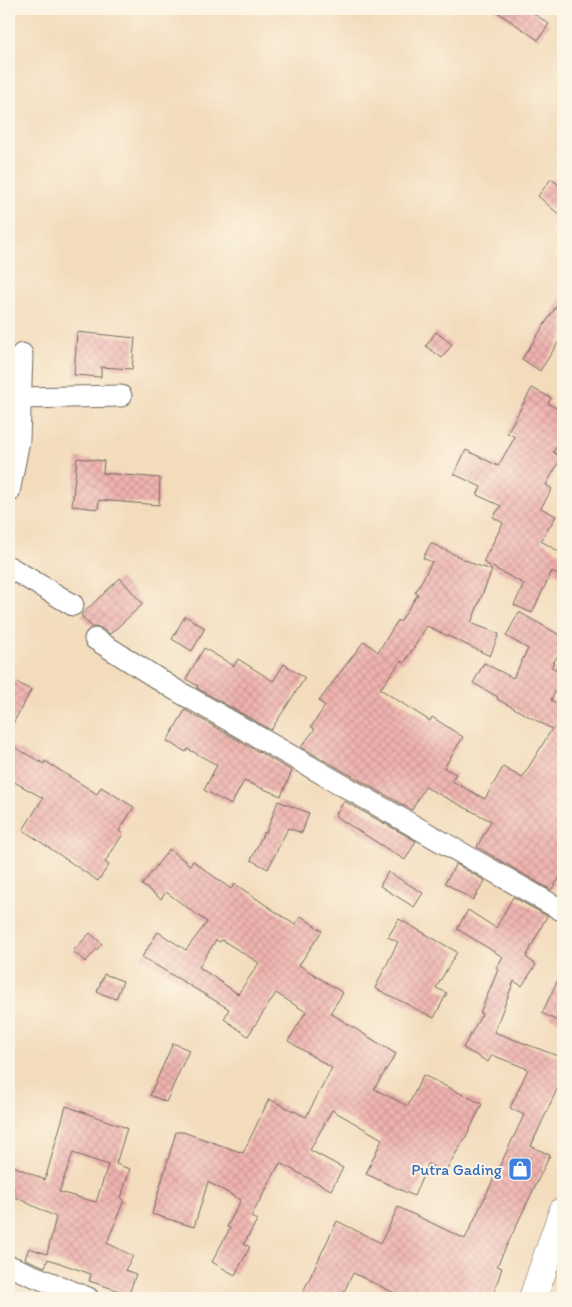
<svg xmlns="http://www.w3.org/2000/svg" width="572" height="1307" viewBox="0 0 572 1307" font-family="Itim,sans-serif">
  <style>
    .building { fill: url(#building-cross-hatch); fill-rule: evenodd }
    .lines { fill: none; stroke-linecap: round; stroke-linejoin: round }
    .minor-casing { stroke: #71695e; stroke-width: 23 }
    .trunk-casing { stroke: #71695e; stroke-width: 29 }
    .minor { stroke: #fff; stroke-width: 21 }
    .trunk { stroke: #fff; stroke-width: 28 }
    .labels { text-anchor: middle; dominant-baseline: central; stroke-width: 4; stroke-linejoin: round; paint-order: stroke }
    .shop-label { font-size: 16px; fill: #366cbe; stroke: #fcf5e5; text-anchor: end }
  </style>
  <defs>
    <pattern id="building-cross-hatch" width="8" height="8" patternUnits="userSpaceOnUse" patternTransform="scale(1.25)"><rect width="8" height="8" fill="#efb2af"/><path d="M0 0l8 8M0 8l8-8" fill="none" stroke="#cd9997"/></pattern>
  </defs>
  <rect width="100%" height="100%" fill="#fcf5e5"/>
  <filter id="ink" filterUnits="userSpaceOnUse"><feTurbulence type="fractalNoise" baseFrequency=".02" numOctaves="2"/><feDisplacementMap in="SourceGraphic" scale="10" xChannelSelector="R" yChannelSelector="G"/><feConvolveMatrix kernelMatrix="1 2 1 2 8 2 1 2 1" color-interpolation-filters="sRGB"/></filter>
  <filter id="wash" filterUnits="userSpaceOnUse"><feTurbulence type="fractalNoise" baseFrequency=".0096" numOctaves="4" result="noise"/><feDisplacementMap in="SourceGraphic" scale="20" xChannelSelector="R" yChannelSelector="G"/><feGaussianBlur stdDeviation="1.12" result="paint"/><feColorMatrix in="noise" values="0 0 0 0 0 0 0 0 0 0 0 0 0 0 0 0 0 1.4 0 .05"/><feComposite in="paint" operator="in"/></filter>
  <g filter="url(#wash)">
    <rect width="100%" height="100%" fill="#f3dcbc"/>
    <g id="blocks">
      <g class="building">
        <polygon points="493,9 527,9 549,24 538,40"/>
        <polygon points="551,179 563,188 563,218 538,196"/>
        <polygon points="563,296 563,335 540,371 522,359"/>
        <polygon points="77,332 135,338 132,369 101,367 101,377 74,375"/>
        <polygon points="436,332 452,344 442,358 426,346"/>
        <polygon points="532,388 551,398 548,403 563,413 563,436 553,452 562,457 546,485 552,489 541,508 556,516 541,541 563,554 563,578 552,571 532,613 514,605 524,584 483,562 503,523 493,517 501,506 477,495 481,487 454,474 466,450 498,466 515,437 507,433"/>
        <polygon points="77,458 104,461 103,473 160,478 159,505 99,500 98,509 72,506"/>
        <polygon points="431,543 476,565 492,570 471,623 499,634 490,656 427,626 404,663 401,661 380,689 430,721 432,717 463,737 444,768 456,774 452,781 485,799 503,767 522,778 552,729 497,699 498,697 473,683 484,663 513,678 528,649 506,636 519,612 563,637 563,646 551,667 563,673 563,676 551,700 563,707 563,873 551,890 477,847 491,821 425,787 412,810 301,747 315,729 311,727 325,706 319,701 364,641 378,652 398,620 400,622 418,594 415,593 432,562 423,558"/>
        <polygon points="120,578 143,604 110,634 101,628 92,627 81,615"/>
        <polygon points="185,616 205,628 192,651 172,639"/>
        <polygon points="204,648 234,666 238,659 273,681 284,664 305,678 271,730 197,688 198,686 186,679"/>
        <polygon points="9,678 31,690 9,731"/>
        <polygon points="185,710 292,771 281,796 244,781 231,805 204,790 217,765 188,749 186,752 167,741"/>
        <polygon points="9,744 44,764 45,761 97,794 101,787 134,807 119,831 123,834 105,862 109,865 98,881 23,830 43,798 9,779"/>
        <polygon points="278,801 309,813 302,833 288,828 268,869 251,860 264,832 266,833"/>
        <polygon points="344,801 416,841 405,860 335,816"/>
        <path d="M169,849l21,16 3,-4 38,28 4,-5 60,41 6,-9 21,15 -23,34 44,28 -13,20 66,41 -22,35 34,17 15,-31 59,29 -15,31 -23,38 -16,-9 -14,32 -48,-22 16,-35 -50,-29 -22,40 33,18 -12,22 -51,-27 -29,54 6,3 -13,24 6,3 -15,28 -23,-13 18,-34 -3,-1 14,-27 -33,-18 -14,45 -42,-13 24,-82h7l60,21 26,-54 37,18 26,-49 -44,-27 18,-29 -30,-19 -28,43 -24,-17 5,-10 -87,-52 16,-25 28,18 21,-28 -41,-30 -5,7 -19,-14zM216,940l4,2 2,-2 37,23 -21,31 -39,-27z"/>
        <polygon points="456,864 485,881 473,900 445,883"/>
        <polygon points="388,872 423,893 414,907 380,886"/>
        <polygon points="513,897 547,916 526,957 536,965 522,986 514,981 494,1032 563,1058 563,1076 531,1146 550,1155 497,1266 502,1268 492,1298 405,1298 353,1273 341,1298 300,1298 337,1221 381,1243 398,1207 465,1239 524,1115 510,1108 528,1069 492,1055 488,1062 463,1048 482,1014 480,1013 498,970 496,968 503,957 457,929 468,910 496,928"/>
        <polygon points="399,919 457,952 436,988 447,993 434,1018 375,988 398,942 388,937"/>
        <polygon points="90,933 102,944 85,962 73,951"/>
        <polygon points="563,969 563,1024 542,1013"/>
        <polygon points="104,974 123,981 116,999 97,992"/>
        <polygon points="173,1043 189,1050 166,1102 150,1095"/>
        <path d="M66,1106l61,22 -11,36 14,5 -9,29 3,2 -17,43 26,13 -8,14 11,4 -7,20 -40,-13 2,-7 -43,-15 -3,8 -20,-8 4,-11 18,6 9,-37 -47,-23v-30l36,16zM73,1153l35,12 -12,37 -37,-10z"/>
      </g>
    </g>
  </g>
  <g filter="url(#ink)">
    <use href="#blocks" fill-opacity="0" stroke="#71695e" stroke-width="1"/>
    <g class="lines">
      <g class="minor-casing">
        <g id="minor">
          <polyline points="21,398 121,396"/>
          <polyline points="9,492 19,440 22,354"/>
          <polyline points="9,567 73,605"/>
          <polyline points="95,639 174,689 563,911"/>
          <polyline points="9,1266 88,1298"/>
        </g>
      </g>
      <g class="trunk-casing">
        <polyline id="trunk" points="533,1298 563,1211"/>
      </g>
      <use href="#minor" class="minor"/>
      <use href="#trunk" class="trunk"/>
    </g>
  </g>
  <defs>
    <g id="shop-square" transform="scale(1.25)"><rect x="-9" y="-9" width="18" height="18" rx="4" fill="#3f7fe0" stroke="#fcf5e5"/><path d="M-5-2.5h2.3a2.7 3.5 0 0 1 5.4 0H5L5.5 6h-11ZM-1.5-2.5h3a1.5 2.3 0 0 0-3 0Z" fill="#fff"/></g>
  </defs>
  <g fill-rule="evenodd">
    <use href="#shop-square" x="520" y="1169"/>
  </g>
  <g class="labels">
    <g class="shop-label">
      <text x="502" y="1169">Putra Gading</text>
    </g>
  </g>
  <rect width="572" height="1307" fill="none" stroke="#fcf5e5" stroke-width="30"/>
</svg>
